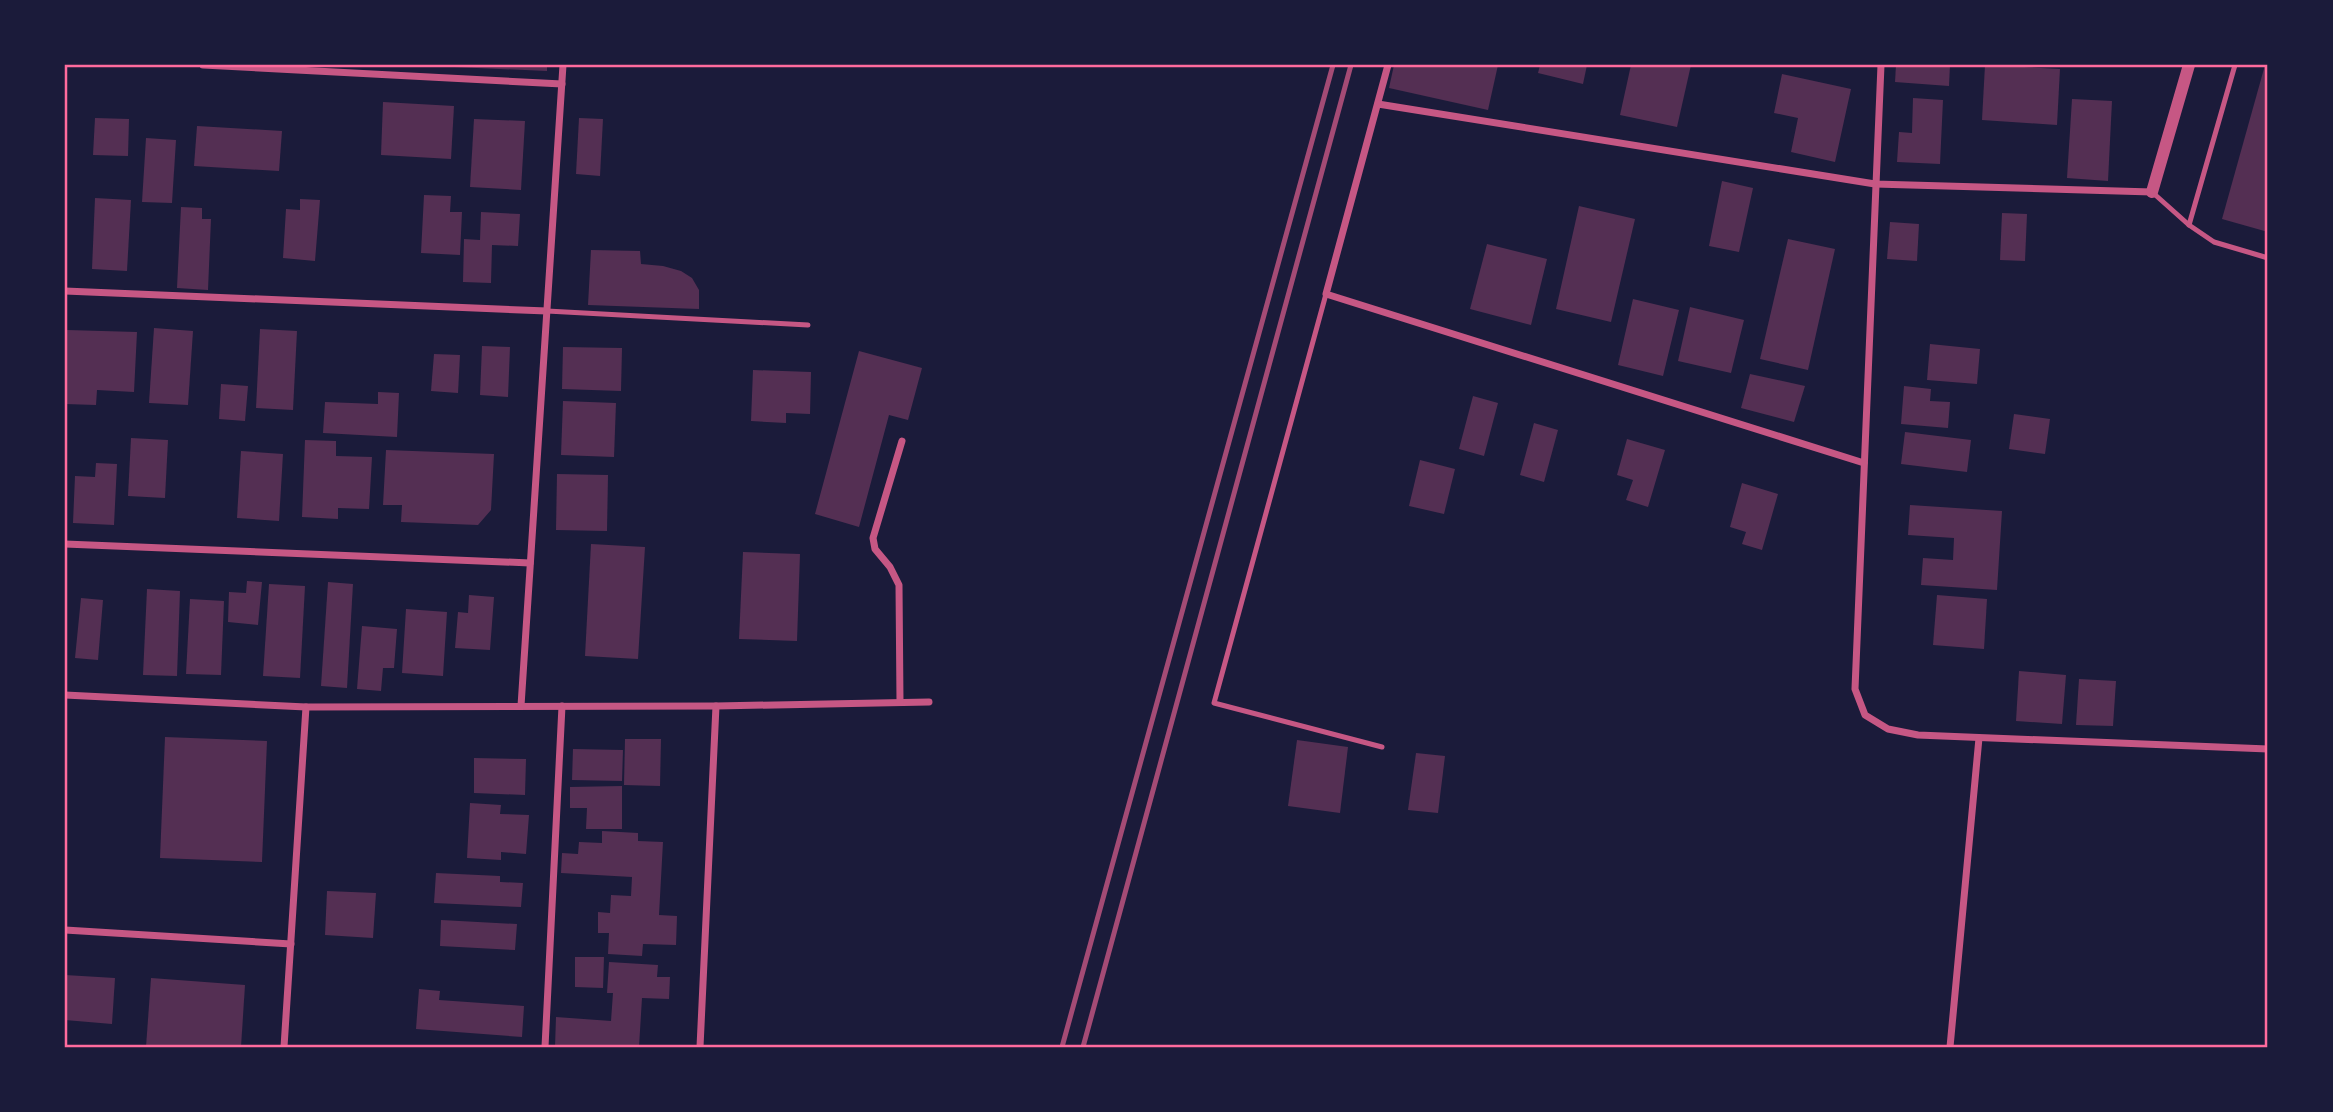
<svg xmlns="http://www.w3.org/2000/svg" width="2333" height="1112" viewBox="0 0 2333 1112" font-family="'Source Sans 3',sans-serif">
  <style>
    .building { fill: #542f53 }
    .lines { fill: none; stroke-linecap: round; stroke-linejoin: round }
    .service { stroke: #c65784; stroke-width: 5 }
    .minor { stroke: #c65784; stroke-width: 7 }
    .tertiary { stroke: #c65784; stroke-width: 12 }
    .rail { stroke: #a44b75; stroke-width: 5 }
    .neatline { fill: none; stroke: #ff6b9d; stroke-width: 2.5 }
  </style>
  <rect width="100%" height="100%" fill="#1b1b3a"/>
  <g class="building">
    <polygon points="455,65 547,65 547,71 454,67"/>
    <polygon points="1394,65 1498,65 1488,110 1389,88"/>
    <polygon points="1540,65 1587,65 1583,84 1538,73"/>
    <polygon points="1631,65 1691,65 1677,127 1620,115"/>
    <polygon points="1896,65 1950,65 1949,86 1895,82"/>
    <polygon points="1985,65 2060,69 2057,125 1982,120"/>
    <polygon points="2265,65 2268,65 2268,232 2222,219"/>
    <polygon points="1782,74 1851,89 1835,162 1791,152 1798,118 1774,113"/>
    <polygon points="1913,98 1943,100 1940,164 1897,162 1899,132 1912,133"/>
    <polygon points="2072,99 2112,101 2108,181 2067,178"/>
    <polygon points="383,102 454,106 451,159 381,155"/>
    <polygon points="95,118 129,119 128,156 93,155"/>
    <polygon points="579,118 603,119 600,176 576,174"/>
    <polygon points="474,119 525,121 521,190 470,187"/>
    <polygon points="197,126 282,131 279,171 194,166"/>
    <polygon points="146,138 176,140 172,203 142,202"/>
    <polygon points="1722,181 1753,188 1739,252 1709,246"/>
    <polygon points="424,195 451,196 450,212 462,212 460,255 421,253"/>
    <polygon points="95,198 131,200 127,271 92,269"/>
    <polygon points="300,199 320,200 315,261 283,258 286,209 300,210"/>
    <polygon points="1579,206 1635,219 1611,322 1556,309"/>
    <polygon points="181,207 202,208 202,219 211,219 208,290 177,288"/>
    <polygon points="481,212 520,214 518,246 492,245 491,283 463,282 464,239 480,240"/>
    <polygon points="2002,213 2027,214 2025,261 2000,260"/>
    <polygon points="1890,222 1919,224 1917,261 1887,259"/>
    <polygon points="1788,239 1835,249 1808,370 1760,359"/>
    <polygon points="1487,244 1547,259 1531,325 1470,309"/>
    <polygon points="591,250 640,251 641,264 663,266 681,271 692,278 699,290 699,309 588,305"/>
    <polygon points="1633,299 1679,310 1663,376 1618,365"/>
    <polygon points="1690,307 1744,320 1731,373 1678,361"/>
    <polygon points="154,328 193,331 188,405 149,403"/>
    <polygon points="260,329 297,331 293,410 256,408"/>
    <polygon points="67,330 137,332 134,392 97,390 96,405 65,404"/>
    <polygon points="1930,344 1980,349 1977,384 1927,380"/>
    <polygon points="482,346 510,347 508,397 480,395"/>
    <polygon points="563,347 622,348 621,391 562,389"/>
    <polygon points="859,351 922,368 908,420 889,415 859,527 815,514"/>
    <polygon points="434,354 460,355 458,393 431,391"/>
    <polygon points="753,370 811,372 810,414 786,413 786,423 751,421"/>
    <polygon points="1750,374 1805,386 1794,422 1741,408"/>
    <polygon points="221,384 248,386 245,421 219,419"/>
    <polygon points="1904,386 1931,389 1930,401 1950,402 1948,428 1901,424"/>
    <polygon points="378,392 399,393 397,437 323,433 325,402 378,404"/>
    <polygon points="1473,396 1498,403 1484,456 1459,449"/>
    <polygon points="563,401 616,403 614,457 561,455"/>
    <polygon points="2014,414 2050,419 2045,454 2009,449"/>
    <polygon points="1534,423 1558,430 1544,482 1520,475"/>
    <polygon points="1905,432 1971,440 1967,472 1901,464"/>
    <polygon points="131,438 168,440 165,498 128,496"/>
    <polygon points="1627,439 1665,450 1648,507 1626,500 1633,480 1617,475"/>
    <polygon points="305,440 336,441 336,456 372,457 369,509 338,508 338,519 302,517"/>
    <polygon points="386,450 494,454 491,510 478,525 401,522 402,505 383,505"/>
    <polygon points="241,451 283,454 279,521 237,518"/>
    <polygon points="1420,460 1455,469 1444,514 1409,506"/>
    <polygon points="96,463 117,464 114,525 73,523 75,476 95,477"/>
    <polygon points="557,474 608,475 607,531 556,530"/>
    <polygon points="1742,483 1778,494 1762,550 1742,544 1746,532 1730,527"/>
    <polygon points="1910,505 2002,511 1997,590 1921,585 1923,558 1953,560 1954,538 1908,535"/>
    <polygon points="591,544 645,547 638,659 585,656"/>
    <polygon points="743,552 800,554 797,641 739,639"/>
    <polygon points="247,581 262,582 258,625 228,622 229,592 246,593"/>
    <polygon points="328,582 353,584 347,688 321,686"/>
    <polygon points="269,584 305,586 300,678 263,676"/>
    <polygon points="147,589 180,591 177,676 143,675"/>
    <polygon points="469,595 494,597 490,650 455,648 458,612 468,613"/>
    <polygon points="1937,595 1987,599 1984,649 1933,645"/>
    <polygon points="81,598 103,600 98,660 75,658"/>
    <polygon points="190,599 224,601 221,675 186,674"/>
    <polygon points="406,609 447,612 443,676 402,673"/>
    <polygon points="362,626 397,629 394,668 383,668 381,691 357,689"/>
    <polygon points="2019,671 2066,675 2062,724 2016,721"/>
    <polygon points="2079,679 2116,681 2113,726 2076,725"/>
    <polygon points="165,737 267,741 262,862 160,858"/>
    <polygon points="625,739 661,739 660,786 624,785"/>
    <polygon points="1297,740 1348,747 1340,813 1288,806"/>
    <polygon points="573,749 623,750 622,781 572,780"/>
    <polygon points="1416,753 1445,756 1438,813 1408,810"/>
    <polygon points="474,758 526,759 525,795 474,793"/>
    <polygon points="622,786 622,829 586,829 587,808 570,808 570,787"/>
    <polygon points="470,803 501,805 500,814 529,815 526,854 501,852 501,860 467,858"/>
    <polygon points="602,831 638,833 638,841 663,842 659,915 677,916 676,945 643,944 642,956 608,954 609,933 598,933 598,912 610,913 611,895 631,896 632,877 561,873 562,853 578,854 579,842 602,843"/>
    <polygon points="436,873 500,876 500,882 523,883 521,907 434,903"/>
    <polygon points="327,891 376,893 373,938 325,935"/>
    <polygon points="441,920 517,924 515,950 440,946"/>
    <polygon points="575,957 604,957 603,988 575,987"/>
    <polygon points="609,962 658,965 657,977 670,977 669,999 642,998 639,1047 555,1047 556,1017 611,1021 613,993 607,993"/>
    <polygon points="65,975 115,978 112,1024 65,1020"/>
    <polygon points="151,978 245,985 241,1047 146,1047"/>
    <polygon points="419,989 440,991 439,1000 524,1006 522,1037 416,1029"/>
  </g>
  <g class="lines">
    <g class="service">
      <polyline points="2152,192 2189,225 2214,242 2268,258"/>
      <polyline points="2189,225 2235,65"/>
      <polyline points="1326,294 1214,703 1382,747"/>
      <polyline points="547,311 808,325"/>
    </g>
    <g class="minor">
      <polyline points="203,65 562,84"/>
      <polyline points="1388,65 1326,294 1864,463"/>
      <polyline points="1881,65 1855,689 1865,715 1888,729 1918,735 2268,749"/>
      <polyline points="1378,104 1875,184 2152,192"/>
      <polyline points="65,291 547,311"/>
      <polyline points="65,544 530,563"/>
      <polyline points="65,695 306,707 716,706 929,702"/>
      <polyline points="900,702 899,585 890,567 875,549 873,538 902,441"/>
      <polyline points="521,706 563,65"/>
      <polyline points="65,930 291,944"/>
      <polyline points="284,1047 306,707"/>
      <polyline points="545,1047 562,706"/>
      <polyline points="700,1047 716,706"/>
      <polyline points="1950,1047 1979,738"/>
    </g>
    <polyline class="tertiary" points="2152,192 2189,65"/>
    <g class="rail">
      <polyline points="1062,1047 1333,65"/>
      <polyline points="1083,1047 1351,65"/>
    </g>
  </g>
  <rect width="2333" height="1112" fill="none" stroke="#1b1b3a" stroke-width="133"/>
  <rect x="66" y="66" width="2200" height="980" class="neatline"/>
</svg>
